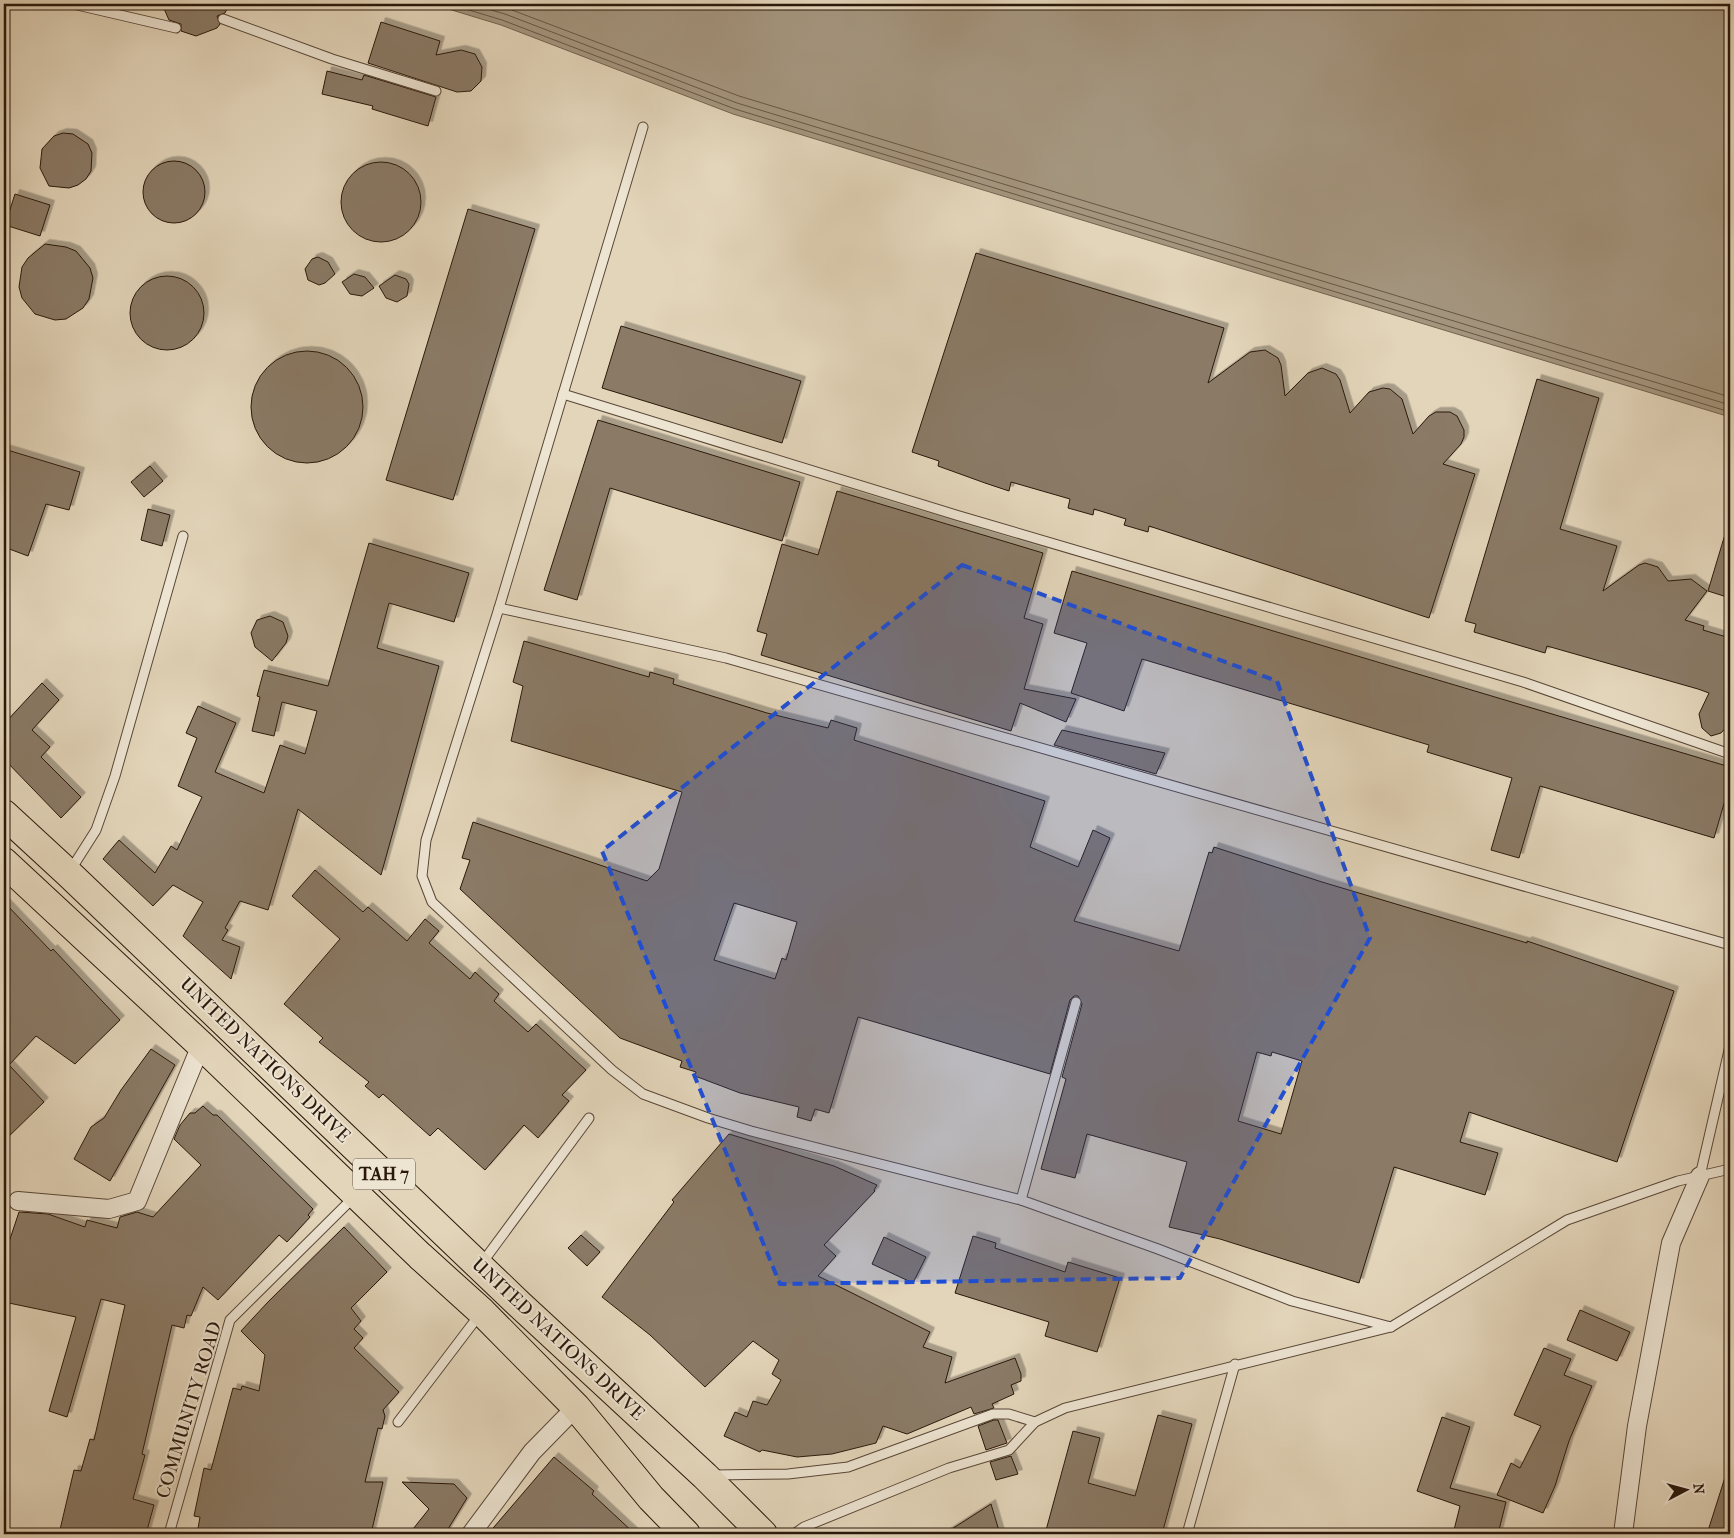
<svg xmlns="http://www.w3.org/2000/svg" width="1734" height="1538" viewBox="0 0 1734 1538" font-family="'IM FELL French Canon',serif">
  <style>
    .water { fill: #a4957e; stroke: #736350 }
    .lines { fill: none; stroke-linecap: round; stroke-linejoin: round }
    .shore { stroke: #675644; stroke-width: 1 }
    .building { fill: #8a7a66; stroke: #2a180b; fill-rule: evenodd; filter: url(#shadow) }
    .service-casing { stroke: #584737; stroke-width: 11 }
    .minor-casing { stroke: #584737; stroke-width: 20 }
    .trunk-casing { stroke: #2a180b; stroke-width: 30 }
    .service { stroke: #ede4d2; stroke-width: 9 }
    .minor { stroke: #ede4d2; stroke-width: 18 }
    .trunk { stroke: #e3d5ba; stroke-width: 28 }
    .marked { fill: #1d4ed8; fill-opacity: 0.2; stroke: #1d4ed8; stroke-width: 4; stroke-dasharray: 10 6; stroke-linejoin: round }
    .labels { text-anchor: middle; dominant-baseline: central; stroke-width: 4; stroke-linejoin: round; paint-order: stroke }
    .shield { fill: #ede4d2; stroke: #645547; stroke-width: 1 }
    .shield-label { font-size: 18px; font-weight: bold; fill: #2a180b }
    .street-label { font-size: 19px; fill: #2a180b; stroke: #ede4d2 }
  </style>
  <defs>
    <filter id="shadow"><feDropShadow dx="4.5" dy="-4.5" stdDeviation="0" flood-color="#0004"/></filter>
  </defs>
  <rect width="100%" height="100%" fill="#e3d5ba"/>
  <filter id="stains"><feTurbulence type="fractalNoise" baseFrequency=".004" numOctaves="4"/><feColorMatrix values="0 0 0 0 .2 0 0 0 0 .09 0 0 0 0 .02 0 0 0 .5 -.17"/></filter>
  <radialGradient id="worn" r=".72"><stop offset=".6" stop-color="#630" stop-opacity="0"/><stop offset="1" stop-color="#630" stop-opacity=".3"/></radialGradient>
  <polygon class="water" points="432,4 1730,4 1730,417 733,114 501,25"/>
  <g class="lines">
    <g class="shore">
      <polyline points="449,4 502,20 735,109 1730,412"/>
      <polyline points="470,4 505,14 737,103 1730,405"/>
      <polyline points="496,4 739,96 1730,397"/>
    </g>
  </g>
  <g class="building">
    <polygon points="162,4 229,4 225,13 217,16 220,24 217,28 196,36 181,31 181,24 169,20"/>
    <polygon points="381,22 440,41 436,55 461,50 475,54 482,67 481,81 471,91 457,92 368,63"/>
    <polygon points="327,71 362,80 364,75 436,97 428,126 372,109 373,106 322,94"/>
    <polygon points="63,133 73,134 88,144 92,153 91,171 86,179 78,185 69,188 49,186 40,168 42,149 54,136"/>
    <circle cx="174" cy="192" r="31"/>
    <circle cx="381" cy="202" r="40"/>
    <polygon points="15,194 50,205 40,236 5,225"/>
    <polygon points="468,209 535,229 453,500 386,480"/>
    <polygon points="45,244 66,247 76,251 90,268 93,278 89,299 83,308 66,319 55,320 35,314 22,298 19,287 22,267 28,258"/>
    <polygon points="976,253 1224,328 1208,383 1250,352 1265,350 1278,358 1281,365 1285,396 1308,373 1322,368 1336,374 1340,380 1350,413 1369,392 1383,388 1390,389 1402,399 1413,434 1429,416 1436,412 1450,412 1457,416 1464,430 1464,437 1461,444 1443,464 1475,474 1429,618 1149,526 1148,532 1124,525 1126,519 1094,509 1093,515 1068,508 1070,499 1011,482 1009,491 985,483 938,466 939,461 912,452"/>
    <polygon points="318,257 328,262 335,274 325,283 319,285 308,280 305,269 312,259"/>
    <polygon points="354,274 365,277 374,288 362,296 350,294 342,282"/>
    <polygon points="395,275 406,279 409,284 407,296 397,302 386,298 379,286"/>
    <circle cx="167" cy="313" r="37"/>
    <polygon points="621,326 801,381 782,443 602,388"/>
    <circle cx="307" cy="407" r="56"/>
    <polygon points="1537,379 1599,398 1560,529 1617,546 1603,591 1639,565 1645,563 1658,567 1668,581 1691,579 1707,591 1685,620 1704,626 1703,630 1730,638 1730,723 1721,733 1711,736 1702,728 1699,714 1709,693 1698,689 1547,646 1545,653 1474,632 1476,624 1465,621"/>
    <polygon points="598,420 800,482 782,541 610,488 577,600 544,590"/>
    <polygon points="4,449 80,472 69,510 46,504 28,556 4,547"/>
    <polygon points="150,466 163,481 144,497 131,482"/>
    <polygon points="837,491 1043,553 1024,618 1043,624 1024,689 1076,699 1066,722 1020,703 1011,731 761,655 767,634 757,631 782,544 818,555"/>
    <polygon points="148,509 170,515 162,546 141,540"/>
    <polygon points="1726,531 1730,531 1730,598 1708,591"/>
    <polygon points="369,543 469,573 454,622 389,603 377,648 439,666 381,875 298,809 268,910 240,901 225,928 228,930 222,940 240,947 231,979 183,936 203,902 173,885 153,906 103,859 119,840 155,873 171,846 177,850 202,797 178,786 197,738 186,733 198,706 236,723 215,772 264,793 280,745 305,754 317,711 282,702 274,736 252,731 260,697 257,696 264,670 328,686"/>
    <polygon points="1072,571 1730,767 1730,783 1714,838 1540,786 1519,858 1491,850 1512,778 1427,752 1429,745 1142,659 1124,711 1071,693 1087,643 1054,633"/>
    <polygon points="270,616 283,622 288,636 286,643 272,661 255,647 251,633 257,620"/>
    <path d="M524,641l125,36 1,-5 24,7 -1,5 94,29 61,15 3,-8 26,8 -3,12 191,61 -15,46 48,20 15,-37 17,8 -36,83 105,30 30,-99 3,1 2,-6 108,35 205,61v-2l147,50 -57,171 -148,-50 -9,30 38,11 -13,42 -91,-28 -35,116 -139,-44 -51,-12 18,-65 -100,-28 -12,44 -34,-9 25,-90 -4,-2 20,-73 -4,-8h-4l-4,4 -20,74 -192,-57 -29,96 -14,-4 -4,12 -14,-4 2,-10 -59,-14 -45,-17 1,-4 -16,-5 2,-6 -62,-23 -160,-149 10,-29 -8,-2 11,-36 174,59 12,-12 23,-77 -171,-51 12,-55 -10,-4zM734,903l63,19 -11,38 -4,-2 -7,21 -61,-19zM1257,1052l14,4 1,-4 30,9 -21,73 -43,-13z"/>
    <polygon points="42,683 59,700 32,730 50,747 41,757 81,797 61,818 4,759 4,724"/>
    <polygon points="1062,730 1105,740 1165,753 1156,774 1054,745"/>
    <polygon points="315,870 363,912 368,907 407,941 425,919 439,931 429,943 470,979 475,972 499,994 494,1001 528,1032 536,1024 586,1070 562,1095 569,1101 538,1138 524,1125 485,1170 438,1128 430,1136 383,1094 379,1098 365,1086 369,1082 319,1042 323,1038 284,1004 340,939 292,896"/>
    <polygon points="4,902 51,951 53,949 120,1020 75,1064 36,1036 9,1065 44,1102 4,1141"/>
    <polygon points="151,1049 175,1065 110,1181 74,1159 91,1127 104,1118 121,1090"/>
    <polygon points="203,1106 213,1115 217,1115 313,1209 308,1215 310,1217 287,1242 279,1235 218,1300 203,1287 191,1316 187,1315 184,1328 172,1325 142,1454 145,1455 133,1499 154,1505 146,1534 59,1534 74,1470 81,1471 90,1439 94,1440 125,1305 101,1299 67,1417 49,1411 76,1317 4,1302 4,1257 19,1212 48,1214 85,1227 87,1220 117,1228 120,1217 137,1212 153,1217 201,1165 174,1139 180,1125 190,1113 195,1113"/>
    <polygon points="729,1134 834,1166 877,1185 874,1190 875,1191 824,1245 836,1256 818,1276 930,1332 923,1347 952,1357 945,1383 1015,1358 1021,1374 1021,1381 1011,1385 1014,1394 992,1404 994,1408 974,1414 971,1407 907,1434 883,1426 876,1443 832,1454 797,1457 762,1450 760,1452 724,1436 735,1412 747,1417 753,1401 767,1405 781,1380 772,1374 779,1360 753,1341 705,1387 650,1335 602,1297 674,1202 672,1200"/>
    <polygon points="344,1227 387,1272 351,1308 361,1321 354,1329 363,1338 354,1348 399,1392 383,1410 385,1416 382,1429 378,1428 365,1482 383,1482 371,1534 197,1534 200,1517 194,1516 204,1468 211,1470 233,1388 241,1390 242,1386 259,1391 265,1355 241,1331 268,1302"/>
    <polygon points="581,1235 600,1252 587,1266 568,1248"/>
    <polygon points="973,1236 996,1243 995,1248 1065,1272 1068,1262 1120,1278 1097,1352 1045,1336 1049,1322 955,1293"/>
    <polygon points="884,1237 926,1257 913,1283 872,1264"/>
    <polygon points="1580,1310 1630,1332 1617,1361 1567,1340"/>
    <polygon points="1544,1348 1571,1359 1564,1375 1592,1386 1569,1441 1555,1486 1543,1513 1497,1495 1511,1463 1520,1468 1541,1426 1514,1415"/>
    <polygon points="1158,1415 1192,1424 1162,1534 1045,1534 1073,1431 1100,1438 1088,1483 1135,1496"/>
    <polygon points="1442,1417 1470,1427 1450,1488 1506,1502 1498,1534 1453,1534 1460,1506 1417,1491"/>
    <polygon points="994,1420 998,1420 1007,1443 986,1450 978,1426"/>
    <polygon points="1011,1456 1018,1474 996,1480 990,1462"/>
    <polygon points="554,1457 594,1491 592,1494 635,1534 488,1534"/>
    <polygon points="1727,1471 1730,1471 1730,1534 1707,1534"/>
    <polygon points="402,1482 454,1484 467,1498 445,1534 409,1534 429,1509"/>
    <polygon points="991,1504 1000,1534 944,1534"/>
  </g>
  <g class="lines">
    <g class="service-casing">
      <g id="service">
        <polyline points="73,4 176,28"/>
        <polyline points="223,19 332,59 436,91"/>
        <polyline points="643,127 499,608 426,840 422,876 432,902 612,1070 643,1094 708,1118 751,1131 1021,1200 1158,1249 1292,1301 1391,1327"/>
        <polyline points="563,394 956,515 1523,682 1730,754"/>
        <polyline points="499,608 726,658 1730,945"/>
        <polyline points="70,871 96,830 115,776 183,536"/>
        <polyline points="1700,1176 1730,1046"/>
        <polyline points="1021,1200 1076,1002"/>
        <polyline points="482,1263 589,1118"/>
        <polyline points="398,1422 480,1314"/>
        <polyline points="714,1475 788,1474 848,1467 993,1414 1009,1414 1035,1422"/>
        <polyline points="169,1534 230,1320 355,1196"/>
        <polyline points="794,1534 804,1527 949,1468 1009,1450 1035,1422 1065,1408 1391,1327 1567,1220 1678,1181 1730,1169"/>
        <polyline points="1187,1534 1235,1364"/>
      </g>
    </g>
    <g class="minor-casing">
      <g id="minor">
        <polyline points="18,1201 109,1209 137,1201 201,1045"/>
        <polyline points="471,1534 532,1452 576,1407"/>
        <polyline points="1623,1534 1637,1426 1671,1243 1700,1176"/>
      </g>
    </g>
    <g class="trunk-casing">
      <g id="trunk">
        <polyline points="4,814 68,873 519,1304 705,1476 763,1534"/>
        <polyline points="4,862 201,1045 420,1256 482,1312 576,1407 651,1498 686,1534"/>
      </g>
    </g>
    <use href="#service" class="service"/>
    <use href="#minor" class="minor"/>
    <use href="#trunk" class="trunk"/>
  </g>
  <path class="marked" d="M962,565l315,116 93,257 -190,340 -400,6 -178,-433z"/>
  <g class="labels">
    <rect class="shield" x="353" y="1158.5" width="62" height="31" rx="4"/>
    <g class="shield-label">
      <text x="384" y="1174">TAH 7</text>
    </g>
    <g class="street-label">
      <text transform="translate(265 1060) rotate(44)">UNITED NATIONS DRIVE</text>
      <text transform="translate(558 1339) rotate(43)">UNITED NATIONS DRIVE</text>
      <text transform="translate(189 1410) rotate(-73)">COMMUNITY ROAD</text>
    </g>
  </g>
  <rect width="1734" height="1538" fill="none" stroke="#e3d5ba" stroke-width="20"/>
  <rect x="5" y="5" width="1724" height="1528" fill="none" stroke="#2a180b" stroke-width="2.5"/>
  <rect x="10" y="10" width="1714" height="1518" fill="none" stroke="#2a180b"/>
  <g transform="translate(1686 1490) rotate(84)" stroke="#ede4d2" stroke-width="4" paint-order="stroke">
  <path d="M0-4L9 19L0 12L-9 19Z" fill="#2a180b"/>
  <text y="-8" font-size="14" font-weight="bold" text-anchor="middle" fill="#2a180b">N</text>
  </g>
  <rect width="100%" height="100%" filter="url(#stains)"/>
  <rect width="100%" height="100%" fill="url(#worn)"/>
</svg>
